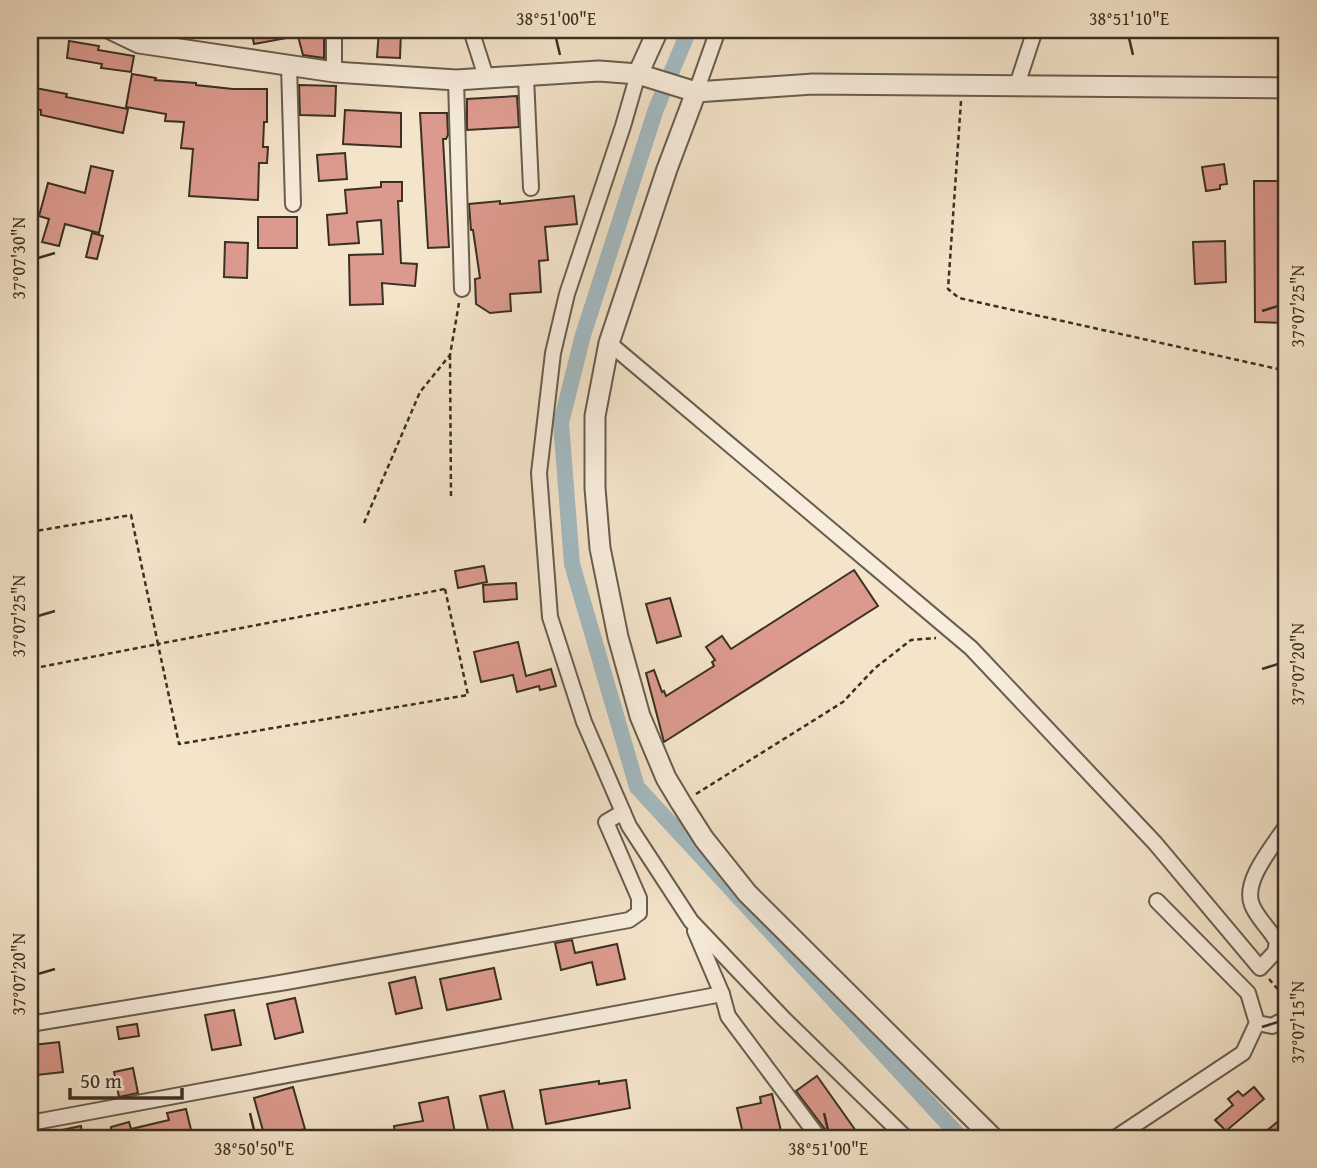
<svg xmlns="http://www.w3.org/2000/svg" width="1317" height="1168" viewBox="0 0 1317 1168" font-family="'Gentium Book Plus',serif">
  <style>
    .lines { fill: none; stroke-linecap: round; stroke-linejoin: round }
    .canal { stroke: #a3bbc3; stroke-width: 16 }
    .building { fill: #dc9a8e; stroke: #3a3024; stroke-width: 2 }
    .minor-casing { stroke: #685d4e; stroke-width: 18 }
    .tertiary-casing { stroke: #685d4e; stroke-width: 23 }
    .path { stroke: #3a3024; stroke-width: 2.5; stroke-dasharray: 5 3.5; stroke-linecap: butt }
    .minor { stroke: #f8eddd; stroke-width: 14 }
    .tertiary { stroke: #f8eddd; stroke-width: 19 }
    .ticks { fill: none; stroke: #3a3024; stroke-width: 2.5 }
    .neatline { fill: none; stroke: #3a3024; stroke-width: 2.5 }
    .ticks-label { font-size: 18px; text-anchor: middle; fill: #3a3024 }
  </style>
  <rect width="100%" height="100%" fill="#f4e4ca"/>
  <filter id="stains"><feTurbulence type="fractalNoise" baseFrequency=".00286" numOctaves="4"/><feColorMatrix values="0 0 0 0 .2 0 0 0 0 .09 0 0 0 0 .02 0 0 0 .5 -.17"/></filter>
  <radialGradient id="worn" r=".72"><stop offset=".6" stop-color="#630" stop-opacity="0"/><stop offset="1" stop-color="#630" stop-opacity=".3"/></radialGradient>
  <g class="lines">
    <polyline class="canal" points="689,30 656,109 583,335 561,423 572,564 637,787 961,1138"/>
  </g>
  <g class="building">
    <polygon points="251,30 298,30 298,36 254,44"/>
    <polygon points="324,30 324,58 303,55 298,36"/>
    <polygon points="379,30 401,30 400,58 377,57"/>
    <polygon points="69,41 99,46 98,50 134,56 131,72 101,68 102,64 67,58"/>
    <polygon points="132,74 156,78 155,80 196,83 196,85 233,89 267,89 267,122 264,122 263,147 268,147 267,163 259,163 258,200 189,196 193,149 181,148 184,122 165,121 166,114 126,107"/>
    <polygon points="299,85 336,86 335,116 300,115"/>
    <polygon points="30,87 67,94 66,97 128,109 123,133 41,115 41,110 30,109"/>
    <polygon points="517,96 519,127 467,130 467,99"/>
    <polygon points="345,110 401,113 401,147 343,144"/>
    <polygon points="420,113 447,113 448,135 446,139 443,139 449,247 428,248"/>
    <polygon points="345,153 347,179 319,181 317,155"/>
    <polygon points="1224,164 1227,184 1220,185 1220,189 1206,191 1202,167"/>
    <polygon points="91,166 113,171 99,233 65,224 59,246 42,242 49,219 39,216 48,183 85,193"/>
    <polygon points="1254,181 1287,181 1287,323 1255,322"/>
    <polygon points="381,182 402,182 402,201 398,201 401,263 417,264 415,286 382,283 383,304 350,305 349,255 383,254 381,220 357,222 359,243 329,245 327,215 347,213 345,190 381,187"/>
    <polygon points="574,196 577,224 545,227 548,260 539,261 541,292 510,294 511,311 490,313 476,304 475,279 480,278 473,230 471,230 469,204 500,201 500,204"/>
    <rect x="258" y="217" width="39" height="31"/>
    <polygon points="92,233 103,236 97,259 86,257"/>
    <polygon points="1225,241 1226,282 1195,284 1193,242"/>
    <polygon points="225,242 248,243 247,278 224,277"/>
    <polygon points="484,566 487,582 458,588 455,571"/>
    <polygon points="854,570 878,606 664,742 646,673 654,670 662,692 664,691 666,696 714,666 712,662 715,660 706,647 722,636 731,649"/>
    <polygon points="516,583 517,599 484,602 483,585"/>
    <polygon points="670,598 681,636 657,643 646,604"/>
    <polygon points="518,642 526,676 551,669 556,686 540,690 539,686 517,692 513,675 481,682 474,652"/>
    <polygon points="572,940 575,953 617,944 625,979 597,985 592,962 561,970 555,943"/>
    <polygon points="494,968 501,999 447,1010 440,979"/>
    <polygon points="415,977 422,1008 396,1014 389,983"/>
    <polygon points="295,998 303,1032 275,1039 267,1004"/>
    <polygon points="234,1010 241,1045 212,1050 205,1015"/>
    <polygon points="137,1024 139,1036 119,1039 117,1027"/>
    <polygon points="59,1042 63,1072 37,1075 33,1045"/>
    <polygon points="133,1068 138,1093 119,1097 114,1072"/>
    <polygon points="817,1076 861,1138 828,1138 827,1132 796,1091"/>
    <polygon points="626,1080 630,1108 546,1124 540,1090 599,1081 599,1084"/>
    <polygon points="293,1087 305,1129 286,1135 287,1138 265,1138 254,1098"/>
    <polygon points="1254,1087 1264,1099 1226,1131 1215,1120 1233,1105 1228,1099 1238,1091 1243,1096"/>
    <polygon points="504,1091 514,1134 490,1138 480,1096"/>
    <polygon points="772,1094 781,1131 759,1137 760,1138 744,1138 737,1108 761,1103 760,1097"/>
    <polygon points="448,1097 456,1138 396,1138 394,1126 423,1121 419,1103"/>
    <polygon points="186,1109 193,1138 111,1138 111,1127 129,1122 131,1129 169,1120 167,1113"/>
    <polygon points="1287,1114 1287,1138 1258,1138"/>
    <polygon points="81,1126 83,1138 48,1138 47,1133"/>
  </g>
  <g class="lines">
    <g class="minor-casing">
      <g id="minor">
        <polyline points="471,30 487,80"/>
        <polyline points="289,65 293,204"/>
        <polyline points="334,72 334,30"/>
        <polyline points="638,74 623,126 567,294 553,353 539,473 550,617 584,722 629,826 691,921 784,1019 906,1138"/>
        <polyline points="526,77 531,188"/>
        <polyline points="456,80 462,289"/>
        <polyline points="1017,85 1035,30"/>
        <polyline points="696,92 718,30"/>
        <path d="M609,343l362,305 184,195 105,125 15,-16 2,-10c-7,-13 -20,-24 -25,-37 -10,-24 22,-60 35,-80"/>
        <polyline points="695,931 722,994 728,1016 819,1138"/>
        <polyline points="1257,1023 1272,1026 1287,1018"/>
        <polyline points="30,1024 286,982 629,920 639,913 639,898 606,822 623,812"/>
        <polyline points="30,1123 722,994"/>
        <polyline points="1115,1138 1243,1053 1257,1023 1248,993 1157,901"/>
      </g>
    </g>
    <g class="tertiary-casing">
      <g id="tertiary">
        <polyline points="112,30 139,43 334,72 456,80 599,71 638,74 696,92 813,84 1287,88"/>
        <polyline points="638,74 658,30"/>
        <polyline points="696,92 667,169 609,343 595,416 595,488 600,548 618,637 640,716 666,778 681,803 704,839 747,893 993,1138"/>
      </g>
    </g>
    <g class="path">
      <polyline points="961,101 948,289 959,298 1287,371"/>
      <polyline points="450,355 451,498"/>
      <polyline points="364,523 420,392 450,355 459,303"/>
      <polyline points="30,532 131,515 158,644 30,669"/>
      <polygon points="445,589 468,695 179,744 158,644"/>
      <polyline points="696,794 843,702 875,668 911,640 936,638"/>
      <polyline points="1269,979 1287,1000"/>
    </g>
    <use href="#minor" class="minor"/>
    <use href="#tertiary" class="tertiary"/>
  </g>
  <path class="ticks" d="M556,38l4,17M1129,38l4,17M38,258l17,-5M1262,311l16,-5M38,616l17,-5M1262,669l16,-5M38,974l17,-5M1262,1027l16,-5M250,1113l4,17M824,1113l4,17"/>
  <rect width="1317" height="1168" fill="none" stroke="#f4e4ca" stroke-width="77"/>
  <path d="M70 1088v10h112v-10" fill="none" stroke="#3a3024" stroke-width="3.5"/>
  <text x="80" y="1088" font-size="21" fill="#3a3024" stroke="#f8eddd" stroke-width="5" paint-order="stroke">50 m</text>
  <rect x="38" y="38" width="1240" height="1092" class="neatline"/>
  <g class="ticks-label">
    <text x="556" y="25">38°51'00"E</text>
    <text x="1129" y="25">38°51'10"E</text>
    <text transform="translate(19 258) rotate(-90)" y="6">37°07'30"N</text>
    <text transform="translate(1298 306) rotate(-90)" y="6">37°07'25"N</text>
    <text transform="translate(19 616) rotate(-90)" y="6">37°07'25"N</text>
    <text transform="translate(1298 664) rotate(-90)" y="6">37°07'20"N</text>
    <text transform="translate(19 974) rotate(-90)" y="6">37°07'20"N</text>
    <text transform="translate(1298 1022) rotate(-90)" y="6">37°07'15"N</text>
    <text x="254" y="1155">38°50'50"E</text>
    <text x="828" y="1155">38°51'00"E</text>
  </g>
  <rect width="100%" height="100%" filter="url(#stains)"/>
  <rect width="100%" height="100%" fill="url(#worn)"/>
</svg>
